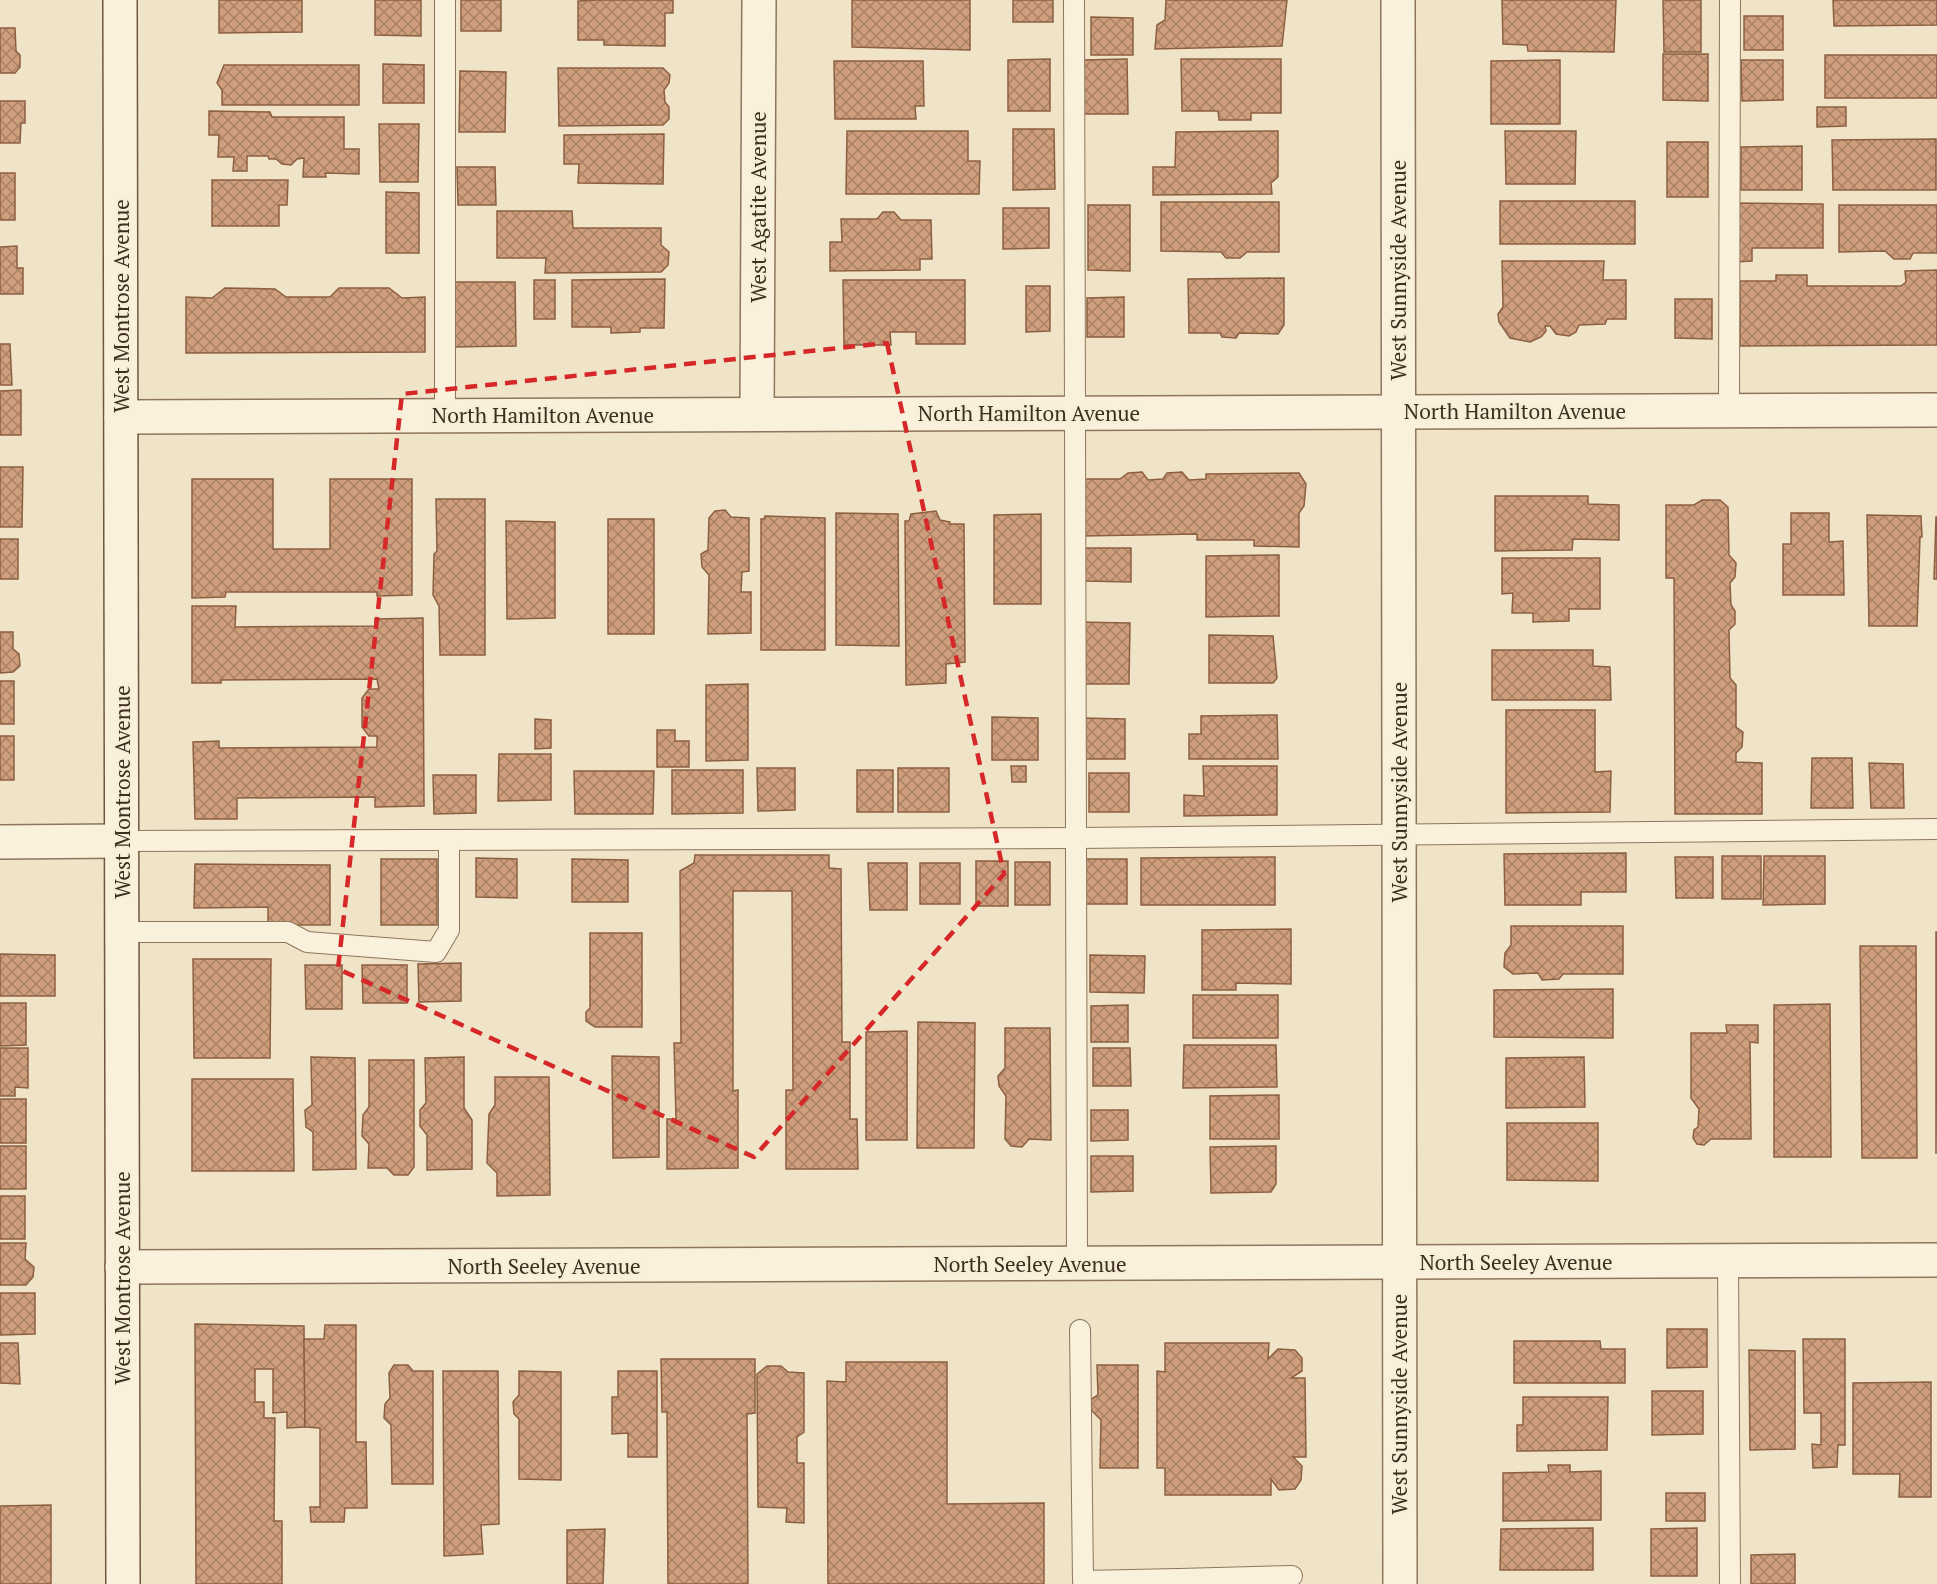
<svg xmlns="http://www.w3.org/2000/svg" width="1937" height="1584" viewBox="0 0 1937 1584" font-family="'PT Serif',serif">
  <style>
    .building { fill: url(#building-cross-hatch); stroke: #8d5f41; stroke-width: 1.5 }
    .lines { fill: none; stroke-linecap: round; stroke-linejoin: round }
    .lane-casing { stroke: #8d765c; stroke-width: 22 }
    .street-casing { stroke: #8d765c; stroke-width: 36 }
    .secondary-casing { stroke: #6f573f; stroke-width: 36 }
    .lane { stroke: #faf1dc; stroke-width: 20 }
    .street { stroke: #faf1dc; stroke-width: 33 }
    .secondary { stroke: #faf1dc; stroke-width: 33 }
    .marked { fill: none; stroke: #d62828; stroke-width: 4.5; stroke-dasharray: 12 8; stroke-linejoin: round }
    .labels { text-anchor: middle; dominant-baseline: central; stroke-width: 4.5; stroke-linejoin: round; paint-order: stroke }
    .street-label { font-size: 21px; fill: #3d2e20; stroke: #f7eed8 }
  </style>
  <defs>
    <pattern id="building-cross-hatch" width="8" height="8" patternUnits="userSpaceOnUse" patternTransform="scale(1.5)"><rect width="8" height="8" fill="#cf9f7d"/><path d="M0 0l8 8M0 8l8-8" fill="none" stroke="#a98266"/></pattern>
  </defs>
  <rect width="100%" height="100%" fill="#f0e4c8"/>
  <g class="building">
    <polygon points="219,0 302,0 302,32 219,33"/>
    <polygon points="375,0 421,0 421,36 375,35"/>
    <rect x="461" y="0" width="40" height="31"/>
    <polygon points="598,0 673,0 673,13 665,13 665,46 604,45 604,40 578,40 578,1"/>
    <polygon points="852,0 970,0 970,50 852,47"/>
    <rect x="1013" y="0" width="40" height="22"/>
    <polygon points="1166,0 1287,0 1282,46 1155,49 1157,25 1165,20"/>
    <polygon points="1502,0 1616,0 1614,52 1528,51 1527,45 1503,44"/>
    <polygon points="1663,0 1701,0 1701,52 1664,52"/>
    <polygon points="1833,0 1937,0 1937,25 1834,26"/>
    <rect x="1744" y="16" width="39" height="34"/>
    <polygon points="1091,17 1133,18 1133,55 1091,55"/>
    <polygon points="0,28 15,28 16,51 20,55 20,67 15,73 0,73"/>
    <polygon points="1663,54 1708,54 1708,101 1663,100"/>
    <rect x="1825" y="55" width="112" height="43"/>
    <polygon points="1050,59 1050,111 1008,111 1008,60"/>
    <polygon points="1127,59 1128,114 1083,114 1083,60"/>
    <polygon points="1181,59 1281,59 1281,113 1251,113 1251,120 1219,120 1218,111 1182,111"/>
    <polygon points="1560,60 1560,124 1491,124 1491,61"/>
    <polygon points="1741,60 1783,60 1783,100 1742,101"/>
    <polygon points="834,61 923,61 924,106 915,106 916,119 835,119"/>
    <polygon points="383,64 424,65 424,103 383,103"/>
    <polygon points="224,65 359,65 359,105 222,105 222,90 217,83"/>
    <polygon points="558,68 663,68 670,75 669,83 664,90 665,102 669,107 669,119 663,125 559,126"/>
    <polygon points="460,71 506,72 505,132 459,132"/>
    <polygon points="0,101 25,101 25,123 21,123 20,143 0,143"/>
    <polygon points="1817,107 1846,107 1846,126 1817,127"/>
    <polygon points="209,111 270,112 272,117 344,117 344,149 359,149 359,174 325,173 326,177 303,177 304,158 297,159 291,165 282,164 276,159 269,159 268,156 247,156 247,171 233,171 234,157 218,157 219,135 209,135"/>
    <polygon points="379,124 419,124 418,182 380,182"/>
    <polygon points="1013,129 1054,129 1055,189 1013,190"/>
    <polygon points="847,131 968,131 968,161 980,161 979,194 846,194"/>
    <polygon points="1278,131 1278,177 1271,183 1272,194 1153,195 1153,167 1175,167 1176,132"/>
    <polygon points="1505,131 1576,131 1575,184 1506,184"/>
    <polygon points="664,134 663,184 578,183 579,164 564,164 564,135"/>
    <polygon points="1936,139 1936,190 1833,190 1832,140"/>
    <rect x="1667" y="142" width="41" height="55"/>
    <polygon points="1802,146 1802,190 1741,190 1741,147"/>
    <polygon points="457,167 495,167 496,205 458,205"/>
    <rect x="0" y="173" width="15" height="47"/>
    <polygon points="212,180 288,180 287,205 279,205 279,226 212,226"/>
    <polygon points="386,192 419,193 419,253 386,253"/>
    <rect x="1500" y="201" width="135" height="43"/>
    <polygon points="1161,202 1279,202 1279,252 1247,252 1240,258 1226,258 1221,252 1161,251"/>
    <polygon points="1735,203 1823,204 1823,248 1752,248 1752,261 1735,262"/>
    <polygon points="1088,205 1130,205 1130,271 1088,270"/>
    <polygon points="1839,205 1937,205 1937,253 1913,253 1910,259 1894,259 1885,251 1839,252"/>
    <polygon points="1003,208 1049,208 1049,248 1003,249"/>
    <polygon points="497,211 572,211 573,228 661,228 661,245 669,252 668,265 661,272 545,273 546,258 497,258"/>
    <polygon points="883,212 894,212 901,220 931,220 932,259 920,259 920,270 830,271 830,242 842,242 841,219 877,219"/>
    <polygon points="17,246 17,268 23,268 23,294 0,294 0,247"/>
    <polygon points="1502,261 1604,261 1603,280 1626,280 1626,319 1607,319 1605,324 1579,325 1576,332 1569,336 1556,334 1550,326 1545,326 1546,331 1541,337 1530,342 1510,338 1499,322 1498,314 1503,307"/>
    <polygon points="1937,270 1937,345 1740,346 1740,281 1776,281 1776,275 1807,275 1807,286 1901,286 1906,282 1905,271"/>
    <polygon points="1284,278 1284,325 1278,334 1239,333 1236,338 1222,337 1220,333 1189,333 1188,279"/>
    <polygon points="665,279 664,328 640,328 640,332 611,333 611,327 572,327 572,280"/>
    <rect x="534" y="280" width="21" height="39"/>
    <polygon points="843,280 965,280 965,344 916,344 916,332 890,332 891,345 844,345"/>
    <polygon points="454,282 515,282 516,346 454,347"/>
    <polygon points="1026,286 1050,286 1050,331 1026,332"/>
    <polygon points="225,288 275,289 286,297 330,297 339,288 389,288 402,298 425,297 425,352 186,353 186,297 212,298"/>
    <polygon points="1124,297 1124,337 1087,337 1087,298"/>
    <polygon points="1675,299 1712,299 1712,339 1675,338"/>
    <polygon points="0,344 10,344 12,385 0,385"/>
    <polygon points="21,390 21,435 0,435 0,391"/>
    <polygon points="0,467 23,467 22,527 0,527"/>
    <polygon points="1142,472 1148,480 1163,479 1167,473 1182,472 1189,480 1206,479 1206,474 1299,473 1306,484 1304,506 1299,513 1299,547 1254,546 1254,540 1197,540 1197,534 1083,536 1083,479 1120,479 1128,473"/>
    <polygon points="192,479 273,479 273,549 330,549 330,479 412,479 412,595 377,596 377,592 226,592 225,597 192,598"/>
    <polygon points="1495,496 1588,496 1588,504 1619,505 1619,540 1573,539 1572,550 1495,551"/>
    <polygon points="436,499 485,499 485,655 440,655 439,606 433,595 434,554 437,551"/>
    <polygon points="1702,500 1720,500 1728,507 1729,555 1736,563 1735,577 1730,583 1731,605 1735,611 1735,624 1729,630 1730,678 1736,685 1736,727 1743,732 1742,747 1736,753 1736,762 1762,763 1762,814 1675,814 1674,578 1666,578 1666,505 1694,505"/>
    <polygon points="725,510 731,517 749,518 749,571 742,572 741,592 751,592 751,633 708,634 709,575 702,567 701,554 708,550 709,518 715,511"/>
    <polygon points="936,511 940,520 950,522 949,524 964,524 965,662 946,664 946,683 906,685 905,521 909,521 911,514"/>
    <polygon points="836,513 898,514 899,646 836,645"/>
    <polygon points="1791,513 1829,513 1829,542 1843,541 1844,595 1783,595 1783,544 1791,544"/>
    <polygon points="1041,514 1041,604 994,604 994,515"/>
    <polygon points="1867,515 1921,516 1922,537 1920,537 1917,626 1869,626"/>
    <polygon points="765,516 825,518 825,650 761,650 761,519 764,519"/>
    <polygon points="1936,517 1937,517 1937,579 1934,579"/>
    <rect x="608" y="519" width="46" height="115"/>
    <polygon points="506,521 555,522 555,618 507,619"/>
    <rect x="0" y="539" width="18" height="40"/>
    <polygon points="1085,548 1131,548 1131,582 1085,581"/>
    <polygon points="1279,555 1279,616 1206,617 1206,556"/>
    <polygon points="1502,558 1600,558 1600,609 1569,609 1569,621 1533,622 1533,613 1512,613 1513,593 1502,594"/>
    <polygon points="192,606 236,606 235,627 375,626 375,619 423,618 424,806 375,807 375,797 237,798 237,819 195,819 193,742 219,741 219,748 377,747 377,736 369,736 362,727 362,698 369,689 379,689 377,679 221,680 221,683 192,683"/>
    <polygon points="1077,622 1130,623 1129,684 1077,684"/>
    <polygon points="0,632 13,632 13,649 19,654 20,666 13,672 0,673"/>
    <polygon points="1209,635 1273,636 1277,678 1273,683 1209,683"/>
    <polygon points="1492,650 1593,650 1593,666 1610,667 1611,700 1492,700"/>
    <rect x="0" y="681" width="14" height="43"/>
    <polygon points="748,684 748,760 706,761 706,685"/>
    <polygon points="1506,710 1595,710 1595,772 1611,771 1610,812 1506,813"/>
    <polygon points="1277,715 1278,759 1189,759 1189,734 1201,734 1201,716"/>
    <polygon points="992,717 1038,718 1038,760 992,760"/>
    <polygon points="1082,718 1125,719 1125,759 1082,759"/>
    <polygon points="535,719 551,720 551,748 535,749"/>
    <polygon points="657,730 675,730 675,741 689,741 689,767 657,767"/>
    <rect x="0" y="736" width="14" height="44"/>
    <polygon points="499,754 551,754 551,800 498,801"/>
    <polygon points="1812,758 1852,758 1853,808 1811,808"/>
    <polygon points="1869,763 1903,764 1904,808 1871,808"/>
    <polygon points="1011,766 1026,766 1026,782 1012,782"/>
    <polygon points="1203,766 1277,766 1277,815 1184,816 1184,795 1204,796"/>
    <polygon points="757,768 795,768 795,810 758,811"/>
    <rect x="898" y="768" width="51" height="44"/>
    <polygon points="672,770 743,770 743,813 672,814"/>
    <rect x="857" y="770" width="36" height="42"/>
    <polygon points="574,771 654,771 653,814 575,814"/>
    <rect x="1089" y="773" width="40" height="39"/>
    <polygon points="433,775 476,775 476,813 434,814"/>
    <polygon points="1626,853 1626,892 1581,892 1581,905 1505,905 1504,854"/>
    <polygon points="695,855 829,855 829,868 841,869 842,1042 850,1042 850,1119 857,1119 858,1169 786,1169 786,1090 793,1090 792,891 733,891 733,1091 738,1090 738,1168 667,1169 667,1119 676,1119 674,1043 681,1043 680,871 694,863"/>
    <rect x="1722" y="856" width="39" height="43"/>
    <polygon points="1764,856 1825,856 1825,904 1763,905"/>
    <polygon points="1275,857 1275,905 1141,905 1141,858"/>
    <polygon points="1675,857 1713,857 1713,898 1676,898"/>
    <polygon points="476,858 517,859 517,898 476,897"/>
    <rect x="381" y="859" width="56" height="66"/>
    <polygon points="572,859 628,860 628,902 572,902"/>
    <rect x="1085" y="859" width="42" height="45"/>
    <rect x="976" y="861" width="32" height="45"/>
    <rect x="1015" y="862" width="35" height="43"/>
    <polygon points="868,863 907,863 907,910 870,910"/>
    <rect x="920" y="863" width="40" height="41"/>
    <polygon points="195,864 330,865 330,925 268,925 268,907 194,908"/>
    <polygon points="1511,926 1623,926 1623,974 1563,974 1559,979 1542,980 1538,973 1513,974 1504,967 1505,953 1511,945"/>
    <polygon points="1291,929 1291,984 1236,983 1236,990 1202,990 1202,930"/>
    <polygon points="1936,932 1937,932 1936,1154"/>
    <polygon points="590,933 642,933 642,1027 595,1027 586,1021 586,1012 590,1008"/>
    <polygon points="1860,946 1916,946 1917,1158 1862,1158"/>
    <polygon points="0,954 55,955 55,996 0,996"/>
    <polygon points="1090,955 1145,956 1144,993 1090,992"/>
    <polygon points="193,959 271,959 270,1058 194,1058"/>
    <polygon points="461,963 461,1001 419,1002 418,964"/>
    <polygon points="305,965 342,965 342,1009 306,1009"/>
    <polygon points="362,965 407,965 407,1003 363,1003"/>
    <polygon points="1613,989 1613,1038 1494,1037 1494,990"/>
    <rect x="1193" y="995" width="85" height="43"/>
    <polygon points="0,1003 26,1003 26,1045 0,1046"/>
    <polygon points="1830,1004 1831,1157 1774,1157 1774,1005"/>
    <polygon points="1128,1005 1128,1042 1091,1042 1091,1006"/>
    <polygon points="918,1022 975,1023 974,1148 917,1148"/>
    <polygon points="1726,1025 1758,1025 1758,1043 1750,1042 1751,1139 1711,1139 1704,1145 1697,1144 1693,1138 1694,1130 1698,1127 1699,1109 1691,1098 1691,1033 1727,1033"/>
    <polygon points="1005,1028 1050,1028 1051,1140 1029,1139 1022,1147 1011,1146 1005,1139 1006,1096 999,1086 998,1076 1005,1068"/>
    <polygon points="907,1031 907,1140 866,1140 866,1032"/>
    <polygon points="1184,1045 1276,1045 1277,1087 1183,1088"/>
    <polygon points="0,1048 28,1048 28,1088 15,1087 15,1096 0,1096"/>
    <polygon points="1093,1048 1130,1048 1131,1086 1093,1086"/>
    <polygon points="612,1056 659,1057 659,1157 613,1158"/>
    <polygon points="311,1057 355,1058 356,1169 313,1170 313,1132 306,1127 305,1110 312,1105"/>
    <polygon points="464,1057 464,1108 472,1120 472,1169 427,1170 427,1135 420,1126 420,1110 426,1103 425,1058"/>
    <polygon points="1584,1057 1585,1107 1506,1108 1506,1058"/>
    <polygon points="369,1060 414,1060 414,1167 408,1175 394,1175 387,1168 368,1168 369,1144 362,1136 363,1115 369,1107"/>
    <polygon points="495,1077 549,1077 550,1195 497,1196 497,1173 487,1163 489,1114 495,1105"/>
    <polygon points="192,1079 293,1079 294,1171 192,1171"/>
    <polygon points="1279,1095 1279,1139 1210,1139 1210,1096"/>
    <rect x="0" y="1099" width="26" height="44"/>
    <polygon points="1091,1110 1128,1110 1128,1140 1091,1141"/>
    <polygon points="1507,1123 1598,1123 1598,1181 1507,1180"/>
    <rect x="0" y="1146" width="26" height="43"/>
    <polygon points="1276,1146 1276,1184 1271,1192 1211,1193 1210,1147"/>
    <polygon points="1091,1156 1133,1156 1133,1191 1091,1192"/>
    <rect x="0" y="1196" width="25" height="43"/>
    <polygon points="0,1243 26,1243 25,1259 34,1267 33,1277 26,1285 0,1285"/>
    <polygon points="0,1293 35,1293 35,1334 0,1335"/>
    <polygon points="195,1324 304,1326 305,1427 287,1428 287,1412 273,1413 273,1369 255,1369 255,1402 264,1402 264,1418 275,1418 274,1521 282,1521 282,1584 196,1584"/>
    <polygon points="325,1325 356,1325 356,1442 366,1442 367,1508 345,1508 344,1522 311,1522 310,1507 320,1507 320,1428 305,1427 304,1339 324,1339"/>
    <polygon points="1667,1329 1707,1329 1707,1367 1667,1368"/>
    <polygon points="1803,1339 1845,1339 1845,1445 1838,1445 1837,1467 1813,1468 1812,1444 1821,1445 1821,1413 1804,1413"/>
    <polygon points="1514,1341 1600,1341 1601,1349 1625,1349 1625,1383 1514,1383"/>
    <polygon points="0,1343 18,1343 20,1384 0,1383"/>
    <polygon points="1165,1343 1269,1343 1268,1359 1278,1349 1295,1350 1302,1358 1302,1371 1291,1378 1305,1378 1306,1457 1293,1457 1302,1466 1301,1480 1295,1489 1279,1490 1271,1479 1271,1495 1165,1495 1165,1468 1157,1468 1157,1371 1165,1372"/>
    <polygon points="1749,1350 1795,1351 1795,1449 1750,1450"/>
    <polygon points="661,1359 755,1359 755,1413 747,1414 748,1584 668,1584 667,1412 662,1412"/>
    <polygon points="846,1362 947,1362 947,1504 1044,1503 1044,1584 828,1584 827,1381 846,1382"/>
    <polygon points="394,1365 408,1365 413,1371 433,1371 433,1484 392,1484 391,1425 384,1418 385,1404 390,1398 389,1373"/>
    <polygon points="1097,1365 1138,1365 1138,1468 1100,1468 1101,1420 1092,1411 1090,1400 1098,1395"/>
    <polygon points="767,1366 781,1366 788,1372 804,1373 804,1432 797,1437 797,1463 804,1463 804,1523 786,1522 787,1508 758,1507 757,1374"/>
    <polygon points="443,1371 498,1371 499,1524 481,1525 483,1554 444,1556"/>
    <polygon points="519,1371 561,1372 561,1480 519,1479 519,1419 514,1414 513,1402 519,1395"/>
    <polygon points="618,1371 657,1371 657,1457 628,1457 628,1433 612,1434 612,1397 618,1397"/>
    <polygon points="1931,1382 1931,1497 1899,1497 1900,1474 1853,1474 1853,1383"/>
    <polygon points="1652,1391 1703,1391 1703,1434 1652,1435"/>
    <polygon points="1523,1397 1608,1397 1607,1450 1517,1451 1517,1425 1523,1425"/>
    <polygon points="1548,1465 1570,1465 1570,1472 1601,1471 1601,1520 1503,1521 1503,1473 1549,1472"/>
    <rect x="1666" y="1493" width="39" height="28"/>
    <polygon points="51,1505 51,1584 0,1584 0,1506"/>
    <polygon points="1593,1528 1593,1570 1500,1570 1501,1529"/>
    <polygon points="1697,1528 1697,1576 1651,1576 1651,1529"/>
    <polygon points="605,1529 603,1584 567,1584 567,1530"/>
    <polygon points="1795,1554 1795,1584 1751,1584 1751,1555"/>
  </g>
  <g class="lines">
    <g class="lane-casing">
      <g id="lane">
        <polyline points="1074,0 1077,1263"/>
        <polyline points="1729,410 1730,0"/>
        <polyline points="445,416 445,0"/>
        <polyline points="121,841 1076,838 1937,829"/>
        <polyline points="122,932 288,932 307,942 436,952 449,930 449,842"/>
        <polyline points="1728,1261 1730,1584"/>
        <polyline points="1080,1330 1083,1581 1179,1579"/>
        <polyline points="1180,1584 1179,1579 1292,1576"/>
      </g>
    </g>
    <g class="street-casing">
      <g id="street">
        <polyline points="1398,0 1400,1584"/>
        <polyline points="757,414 759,0"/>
        <polyline points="121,417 1937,410"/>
        <polyline points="0,842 121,841"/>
        <polyline points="122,1267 1937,1260"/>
      </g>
    </g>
    <g class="secondary-casing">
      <polyline id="secondary" points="120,0 123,1584"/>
    </g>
    <use href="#lane" class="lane"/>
    <use href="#street" class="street"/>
    <use href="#secondary" class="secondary"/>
  </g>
  <path class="marked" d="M887,343l117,531 -250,283 -416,-188 64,-575z"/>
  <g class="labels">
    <g class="street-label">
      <text transform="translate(758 207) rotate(-90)">West Agatite Avenue</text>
      <text transform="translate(1398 270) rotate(-90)">West Sunnyside Avenue</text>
      <text transform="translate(121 306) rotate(-90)">West Montrose Avenue</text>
      <text x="1515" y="411">North Hamilton Avenue</text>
      <text x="1029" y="413">North Hamilton Avenue</text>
      <text x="543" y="415">North Hamilton Avenue</text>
      <text transform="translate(122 792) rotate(-90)">West Montrose Avenue</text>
      <text transform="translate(1399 792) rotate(-90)">West Sunnyside Avenue</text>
      <text x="1516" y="1262">North Seeley Avenue</text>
      <text x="1030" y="1264">North Seeley Avenue</text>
      <text x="544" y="1266">North Seeley Avenue</text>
      <text transform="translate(122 1278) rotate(-90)">West Montrose Avenue</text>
      <text transform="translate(1399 1404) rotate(-90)">West Sunnyside Avenue</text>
    </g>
  </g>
</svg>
